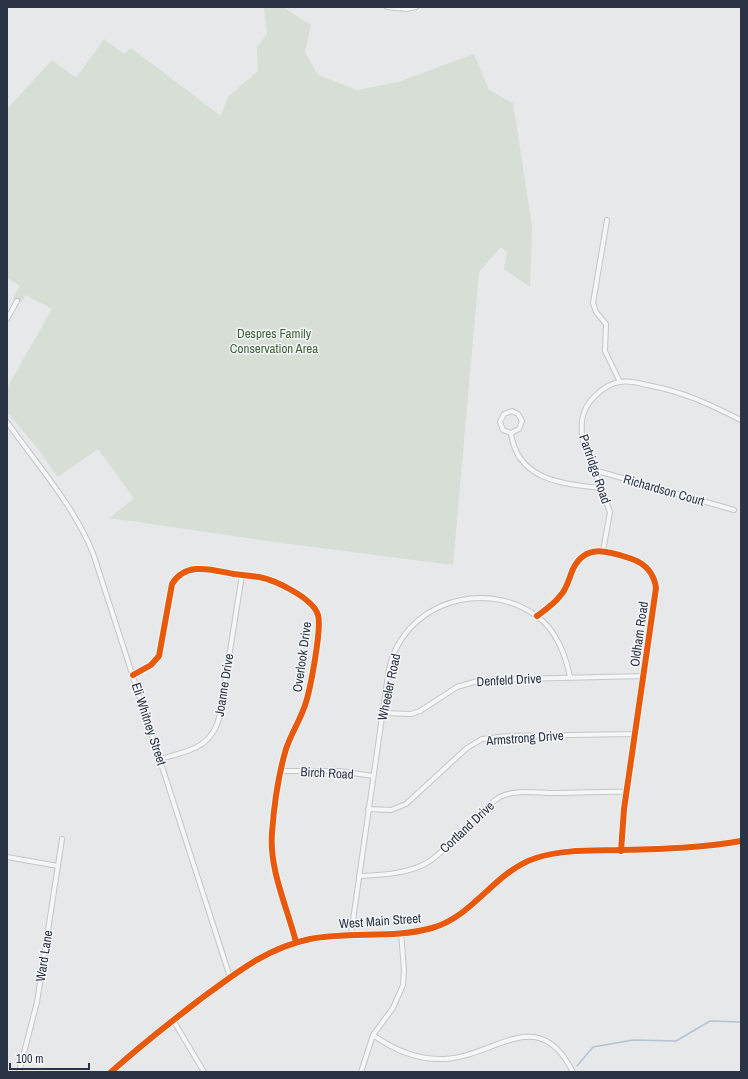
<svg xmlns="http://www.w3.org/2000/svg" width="748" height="1079" viewBox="0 0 748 1079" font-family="'Archivo Narrow',sans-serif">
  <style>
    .green { fill: #d6ded6 }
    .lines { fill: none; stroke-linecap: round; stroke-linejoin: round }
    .stream { stroke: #b4c4d5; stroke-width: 1.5 }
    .street-casing { stroke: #c4c6c8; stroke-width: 6 }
    .secondary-casing { stroke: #c4c6c8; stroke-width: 8 }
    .street { stroke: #f5f6f7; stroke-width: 4 }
    .secondary { stroke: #f8f8f8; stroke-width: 6 }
    .cycleway-casing { stroke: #f4f6f9; stroke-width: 8 }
    .cycleway { stroke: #e8590c; stroke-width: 6 }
    .labels { text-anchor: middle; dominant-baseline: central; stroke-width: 3; stroke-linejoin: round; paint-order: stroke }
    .park-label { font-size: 13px; fill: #3f6138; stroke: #f4f6f9 }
    .street-label { font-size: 13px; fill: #2b3445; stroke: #f4f6f9 }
  </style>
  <rect width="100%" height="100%" fill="#e6e8ea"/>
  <polygon class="green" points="264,7 283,7 311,25 305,52 318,75 357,90 398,82 474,54 489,90 513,103 532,226 530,287 504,269 507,252 501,247 479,272 453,565 282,543 110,518 134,498 98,449 58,477 39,450 7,412 7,388 52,309 26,295 21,303 13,298 20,286 7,278 7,109 52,60 76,78 104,39 124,54 131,48 221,116 228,97 258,71 257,47 267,34"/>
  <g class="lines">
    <polyline class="stream" points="577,1066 593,1047 633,1040 676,1041 710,1021 741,1022"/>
    <g class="street-casing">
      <g id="street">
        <polyline points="387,7 406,9 416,7"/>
        <polyline points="607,220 593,303 596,312 606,324 605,351 620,382"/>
        <polyline points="7,319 17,301"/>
        <path d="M7,422c29,41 67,84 86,131l137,424"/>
        <path d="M511,433l-8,-3 -3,-8 4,-8 8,-3 6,3 4,7 -3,8 -8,4c6,47 51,51 90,55"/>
        <polyline points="594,470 734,510"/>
        <path d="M603,551l7,-39 -27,-70c-3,-17 -2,-32 11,-45 7,-7 16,-14 26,-15 9,-2 18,1 27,3 37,7 60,18 94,35"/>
        <path d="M537,616c8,-6 17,-12 23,-20 7,-7 9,-18 13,-27 13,-27 38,-17 59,-10 14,5 22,14 24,29l-32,221 -3,42"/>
        <path d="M133,675l18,-10 8,-9 13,-72c14,-23 40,-14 62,-10 8,1 17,2 25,3 16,3 54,21 59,38 4,13 -8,78 -14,93 -5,14 -13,26 -18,41 -8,27 -12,56 -14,84 -3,36 15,74 24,109"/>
        <polyline points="382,713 411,714 420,711 457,687 481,680 644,676"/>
        <path d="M160,759c29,-8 53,-11 60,-45l22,-139"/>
        <polyline points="281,771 339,771 373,776"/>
        <polyline points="368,809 391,810 406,804 467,748 482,739 508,736 635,734"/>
        <polyline points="7,857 58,866"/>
        <path d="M359,876c23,-1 51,-2 71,-15 14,-10 26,-24 38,-35 10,-10 20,-22 32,-29 17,-9 41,-3 60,-4 23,0 44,-2 67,-1"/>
        <path d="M351,934l35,-245c2,-15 4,-30 12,-44 27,-49 95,-62 140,-28 18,13 28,39 32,60"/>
        <polyline points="173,1020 204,1072"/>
        <path d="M373,1035c21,15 45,25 71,24 53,-3 94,-56 129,13"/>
        <polyline points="19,1072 37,1002 62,839"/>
        <polyline points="361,1072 373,1035 393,1008 403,985 404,970 401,933"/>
      </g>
    </g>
    <g class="secondary-casing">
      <path id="secondary" d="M111,1072c28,-25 57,-48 87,-71 35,-26 68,-53 112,-62 40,-8 83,0 122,-11 41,-11 63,-57 104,-70 28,-9 57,-7 86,-8 40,-1 80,-2 119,-9"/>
    </g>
    <use href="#street" class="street"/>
    <use href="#secondary" class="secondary"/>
    <g class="cycleway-casing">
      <g id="cycleway">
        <path d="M537,616c8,-6 17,-12 23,-20 7,-7 9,-18 13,-27 13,-27 38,-17 59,-10 14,5 22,14 24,29l-32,221 -3,42"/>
        <path d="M133,675l18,-10 8,-9 13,-72c14,-23 40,-14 62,-10 8,1 17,2 25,3 16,3 54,21 59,38 4,13 -8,78 -14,93 -5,14 -13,26 -18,41 -8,27 -12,56 -14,84 -3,36 15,74 24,109"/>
        <path d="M111,1072c28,-25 57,-48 87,-71 35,-26 68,-53 112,-62 40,-8 83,0 122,-11 41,-11 63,-57 104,-70 28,-9 57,-7 86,-8 40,-1 80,-2 119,-9"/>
      </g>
    </g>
    <use href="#cycleway" class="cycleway"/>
  </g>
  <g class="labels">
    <g class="park-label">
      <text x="274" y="333">Despres Family<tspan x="274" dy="15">Conservation Area</tspan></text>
    </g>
    <g class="street-label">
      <text transform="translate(595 469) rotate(71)">Partridge Road</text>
      <text transform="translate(664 490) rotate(16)">Richardson Court</text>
      <text transform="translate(639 634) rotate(-82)">Oldham Road</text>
      <text transform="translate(302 657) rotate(-82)">Overlook Drive</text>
      <text transform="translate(509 680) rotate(-3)">Denfeld Drive</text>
      <text transform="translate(224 685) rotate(-81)">Joanne Drive</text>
      <text transform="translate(389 687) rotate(-78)">Wheeler Road</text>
      <text transform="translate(149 724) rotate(72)">Eli Whitney Street</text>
      <text transform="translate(525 738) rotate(-4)">Armstrong Drive</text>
      <text transform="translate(327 773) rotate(3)">Birch Road</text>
      <text transform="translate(467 827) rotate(-43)">Cortland Drive</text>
      <text transform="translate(380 921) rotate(-4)">West Main Street</text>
      <text transform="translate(44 956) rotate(-81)">Ward Lane</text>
    </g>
  </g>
  <rect width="748" height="1079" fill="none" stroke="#2b3445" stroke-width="16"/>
  <path d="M10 1063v6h79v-6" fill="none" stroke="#2b3445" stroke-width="2"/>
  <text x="16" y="1063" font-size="12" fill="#2b3445" stroke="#f4f6f9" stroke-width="3" paint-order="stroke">100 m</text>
</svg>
